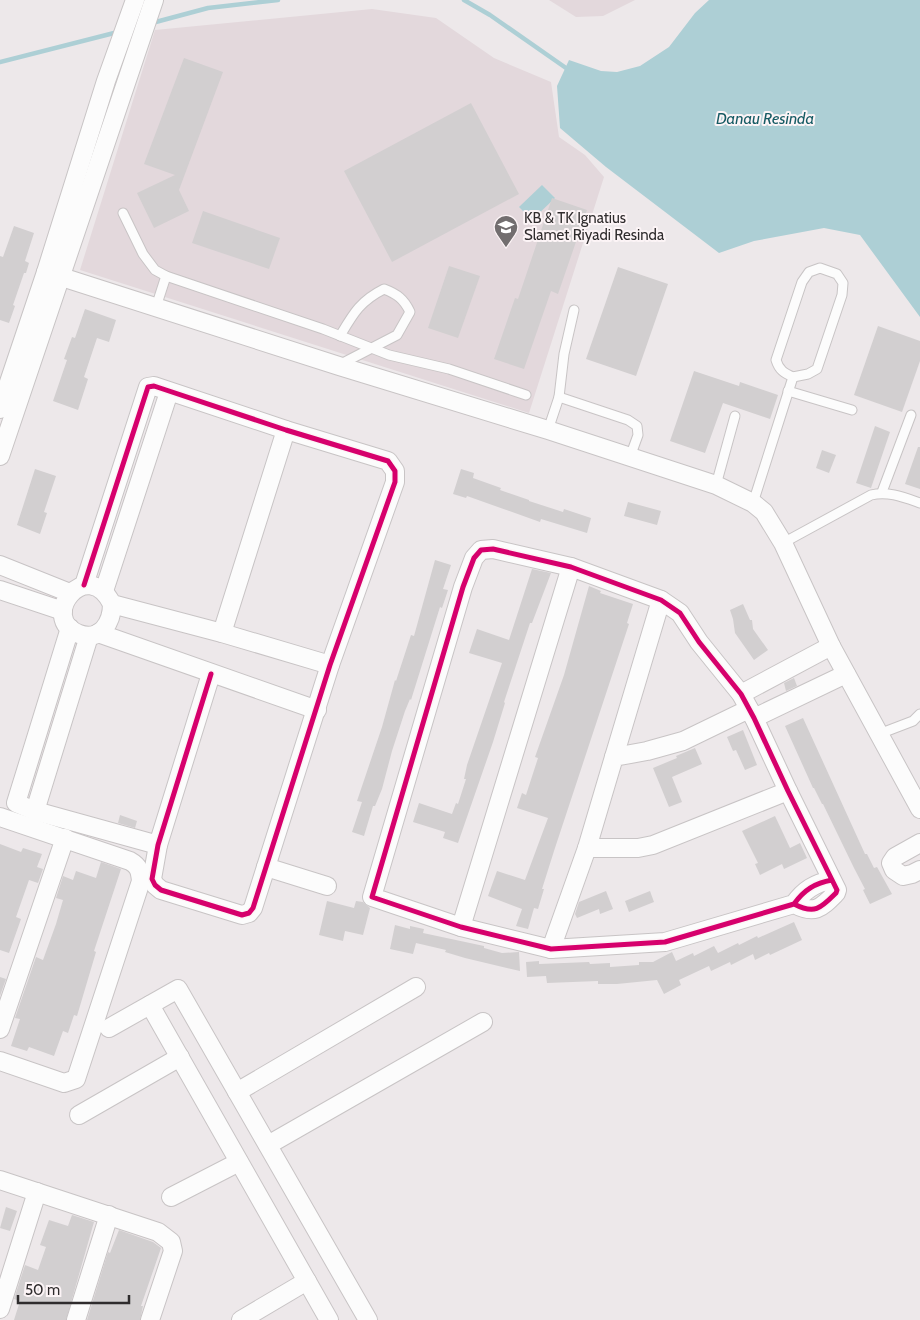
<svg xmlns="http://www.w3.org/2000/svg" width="920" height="1320" viewBox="0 0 920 1320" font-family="Cabin,sans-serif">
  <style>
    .built { fill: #e3d8dc }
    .water { fill: #adcfd5 }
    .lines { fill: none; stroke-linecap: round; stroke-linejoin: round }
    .stream { stroke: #adcfd5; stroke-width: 4.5 }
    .building { fill: #d2cfd0 }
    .service-casing { stroke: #c8c4c5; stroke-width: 11 }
    .minor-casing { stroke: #c8c4c5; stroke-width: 20 }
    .service { stroke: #fcfcfc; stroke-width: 9 }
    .minor { stroke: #fcfcfc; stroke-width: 18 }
    .cycleway-casing { stroke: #fcf4f6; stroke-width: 8 }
    .cycleway { stroke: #d6006c; stroke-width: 5 }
    .labels { text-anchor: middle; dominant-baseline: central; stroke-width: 4; stroke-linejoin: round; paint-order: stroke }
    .poi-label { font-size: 15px; fill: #2f2c2d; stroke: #fcf4f6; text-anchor: start }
    .water-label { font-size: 16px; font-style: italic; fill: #155a63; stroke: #fcf4f6 }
  </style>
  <rect width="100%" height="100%" fill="#ede8ea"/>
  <g class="built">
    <polygon points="549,0 635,0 603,16 576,17"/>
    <polygon points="372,9 436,18 494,58 551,82 559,137 585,155 604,177 529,413 80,270 155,30"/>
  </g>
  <g class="water">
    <polygon points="709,0 920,0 920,317 860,235 824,228 754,241 719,253 606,167 560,128 557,86 569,60 601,71 617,72 640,66 669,47 695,13"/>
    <polygon points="542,185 555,198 532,220 519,207"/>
  </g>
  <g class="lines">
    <g class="stream">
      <polyline points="464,0 490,15 566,68"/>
      <polyline points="152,23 208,8 278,0"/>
      <polyline points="0,62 118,32"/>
    </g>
  </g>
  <g class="building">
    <polygon points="184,58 223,72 179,190 189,211 154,228 137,193 175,175 144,164"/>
    <polygon points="471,103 519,194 392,262 344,171"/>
    <polygon points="552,198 587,210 558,294 551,291 524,369 494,359 515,298 518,299"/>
    <polygon points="203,211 280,238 269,269 192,243"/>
    <polygon points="14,226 34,233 25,261 29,263 26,273 24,273 13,305 15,306 9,323 0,320 0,256 3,257"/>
    <polygon points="449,266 480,276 458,338 428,328"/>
    <polygon points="618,267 668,284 636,376 586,359"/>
    <polygon points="85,309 116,320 109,342 97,338 84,377 88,379 78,410 53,401 67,360 64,359 72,337 75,338"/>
    <polygon points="878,326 920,341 920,361 902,412 854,395"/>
    <polygon points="694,371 739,386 740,382 778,395 770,419 723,403 705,453 670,441"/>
    <polygon points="875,426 890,432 871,488 856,483"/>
    <polygon points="918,447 920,447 920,489 905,484"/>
    <polygon points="822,450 836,455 829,473 816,468"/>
    <polygon points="35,469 56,476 44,512 47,513 40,534 17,525"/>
    <polygon points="461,469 474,473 473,478 501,488 500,490 529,500 529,501 563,512 564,509 591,518 587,533 541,519 540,522 467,496 466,498 453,494"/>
    <polygon points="628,502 661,511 657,525 624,516"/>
    <polygon points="435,560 451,565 443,589 448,590 442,608 440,607 411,700 410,699 405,711 392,751 382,789 375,806 373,806 364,836 352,832 362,802 357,801 382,727 395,680 396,681 411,635 414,636"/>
    <polygon points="532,569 551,573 532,623 530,623 504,702 505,703 493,742 458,843 443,838 445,832 413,822 419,803 452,814 456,803 458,804 466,779 464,779 467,765 502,663 469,653 477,629 509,640"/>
    <polygon points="589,586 601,591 600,593 633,604 627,623 629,624 554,851 542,889 544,889 538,909 534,908 528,929 516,926 522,909 488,896 497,871 525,880 548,818 517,808 522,793 526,795 538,758 535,757 564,675"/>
    <polygon points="743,604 750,620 752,620 753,629 768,650 754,660 735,633 733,619 730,610"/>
    <polygon points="794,678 797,686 786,691 784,683"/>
    <polygon points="803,718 865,854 867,854 874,868 877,867 892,894 870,904 863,890 865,889 854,868 823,804 822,804 814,788 813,788 785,726"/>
    <polygon points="743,730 757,765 745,770 736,750 733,751 727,737"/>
    <polygon points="695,748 702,764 672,777 682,802 669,807 653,768 677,758 676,756"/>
    <polygon points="120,815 137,821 135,828 118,823"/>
    <polygon points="775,816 790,848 800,843 807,858 784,869 782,864 760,875 755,864 758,863 742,831"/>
    <polygon points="0,844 21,852 23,848 42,854 37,867 43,869 38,883 29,880 16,917 21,919 9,953 0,950"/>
    <polygon points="101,862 121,869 94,951 96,952 77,1016 74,1015 68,1033 63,1031 54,1056 29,1047 27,1051 11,1046 20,1019 15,1018 36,957 43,960 56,924 63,900 56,898 63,876 73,880 76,871 96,878"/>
    <polygon points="606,891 613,909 600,914 599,909 577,918 575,914 579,902"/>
    <polygon points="650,891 654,902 629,912 625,901"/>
    <polygon points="327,901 354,908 356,901 363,902 370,908 363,935 345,931 343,941 319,935"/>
    <polygon points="794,922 802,940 770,955 769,953 755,960 753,954 731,965 730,962 711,971 709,966 679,980 681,985 664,994 657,980 617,984 598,984 598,981 547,983 546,976 527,977 526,962 539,961 539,964 589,962 590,964 610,963 610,967 639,965 639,962 653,962 672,952 676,961 693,953 694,956 714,946 718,953 738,943 739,945 757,936 758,938"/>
    <polygon points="395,925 410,929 410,926 424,929 423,933 484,946 484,948 502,953 519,952 520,971 465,958 445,952 446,950 416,943 413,954 390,949"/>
    <polygon points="0,977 6,979 0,996"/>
    <polygon points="6,1207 17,1211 10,1231 0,1228"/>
    <polygon points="72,1215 94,1222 66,1320 14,1320 20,1301 14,1299 25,1265 38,1270 46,1247 40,1245 49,1220 68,1226"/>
    <polygon points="119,1230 153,1242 161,1248 141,1306 143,1306 140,1320 87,1320 108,1252 110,1253"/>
  </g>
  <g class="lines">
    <g class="service-casing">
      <g id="service">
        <polyline points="123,213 143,254 155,270 166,276 323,329 389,355 449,369 526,395"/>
        <polyline points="156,307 166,276"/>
        <path d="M339,365l58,-30 13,-23c-6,-13 -13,-18 -26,-23 -24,12 -31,25 -44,47"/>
        <polyline points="788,391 852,410"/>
        <polyline points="559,397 564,354 574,310"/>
        <polyline points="548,430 559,397 628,420 637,426 638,435 630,457"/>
        <polyline points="716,485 735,416"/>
        <polyline points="882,492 911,415"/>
        <path d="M753,503l40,-126 15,-3 9,-5 25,-74 1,-12 -6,-9 -17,-6 -11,4 -7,10 -26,78c3,10 8,13 17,17"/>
        <path d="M783,543l88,-48c17,-4 32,2 49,8"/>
        <polyline points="879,734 913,721 920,714"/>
      </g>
    </g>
    <g class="minor-casing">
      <g id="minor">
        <polyline points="46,272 339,366 548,430 716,485 753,503 764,512 783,543 831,646 920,809"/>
        <polyline points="0,409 46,272 106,81 135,0"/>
        <polyline points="0,456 154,0"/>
        <polyline points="0,565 70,593"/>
        <polyline points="84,585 148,387 154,386 286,430 388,461 395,471 395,482 330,665 253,908 249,913 242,915 161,890 155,885 152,879 158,845 211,674"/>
        <polyline points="0,590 63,611"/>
        <polyline points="104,591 169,392"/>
        <path d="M112,604c0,18 -11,38 -33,30 -42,-16 8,-80 33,-30l110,29 108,32"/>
        <polyline points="70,628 16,803 35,811 158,845"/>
        <polyline points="98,633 317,710"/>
        <polyline points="222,633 286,430"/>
        <polyline points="741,694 831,646"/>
        <polyline points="754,718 846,674"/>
        <polyline points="614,757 661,600"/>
        <polyline points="35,811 89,636"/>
        <path d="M0,817l130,44c9,5 10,10 11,20l-65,198 -12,4 -64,-22"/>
        <polyline points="920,843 895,857 891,863 894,870 903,876 912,874 920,870"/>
        <polyline points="587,848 638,848 653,845 788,791"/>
        <polyline points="266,867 327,886"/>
        <path d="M794,904c21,11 27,4 42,-11l1,-3 -49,-99 -34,-73 -13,-24 -42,-52 -19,-29 -19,-13 -90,-33 -78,-18 -12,1 -7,8 -11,29 -91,310 89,30 90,22 114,-7 129,-38c10,-14 21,-21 38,-24"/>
        <polyline points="461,927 571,567"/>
        <polyline points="551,949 587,848 614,757 647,751 683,741 749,709"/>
        <polyline points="150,1005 329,1320"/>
        <polyline points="109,1028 178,989 368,1320"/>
        <polyline points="0,1029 65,838"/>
        <polyline points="237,1092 416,987"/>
        <polyline points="79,1115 180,1057"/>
        <polyline points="268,1145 483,1022"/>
        <polyline points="0,1180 158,1232 171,1242 173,1251 150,1320"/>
        <polyline points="171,1197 239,1162"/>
        <polyline points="0,1309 37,1192"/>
        <polyline points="76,1320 109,1215"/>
        <polyline points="241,1320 307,1281"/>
      </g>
    </g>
    <use href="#service" class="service"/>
    <use href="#minor" class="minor"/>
    <g class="cycleway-casing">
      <g id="cycleway">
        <polyline points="84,585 148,387 154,386 286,430 388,461 395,471 395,482 330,665 253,908 249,913 242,915 161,890 155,885 152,879 158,845 211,674"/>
        <path d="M794,904c21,11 27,4 42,-11l1,-3 -49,-99 -34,-73 -13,-24 -42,-52 -19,-29 -19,-13 -90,-33 -78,-18 -12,1 -7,8 -11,29 -91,310 89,30 90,22 114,-7 129,-38c10,-14 21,-21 38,-24"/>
      </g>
    </g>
    <use href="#cycleway" class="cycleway"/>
  </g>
  <defs>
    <g id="school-pin" transform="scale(1.25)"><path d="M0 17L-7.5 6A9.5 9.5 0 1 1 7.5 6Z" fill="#726e6f" stroke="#fcf4f6"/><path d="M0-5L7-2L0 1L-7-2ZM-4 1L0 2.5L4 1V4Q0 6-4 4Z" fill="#fff"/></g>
  </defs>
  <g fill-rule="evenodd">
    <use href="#school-pin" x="506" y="227"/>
  </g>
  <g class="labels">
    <g class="poi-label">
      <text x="524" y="218">KB &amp; TK Ignatius<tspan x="524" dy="17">Slamet Riyadi Resinda</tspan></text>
    </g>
    <g class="water-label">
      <text x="765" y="118">Danau Resinda</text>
    </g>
  </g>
  <path d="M18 1295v8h111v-8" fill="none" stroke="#2f2c2d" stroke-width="2.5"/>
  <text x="25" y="1295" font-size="15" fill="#2f2c2d" stroke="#fcf4f6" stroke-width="4" paint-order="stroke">50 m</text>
</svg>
